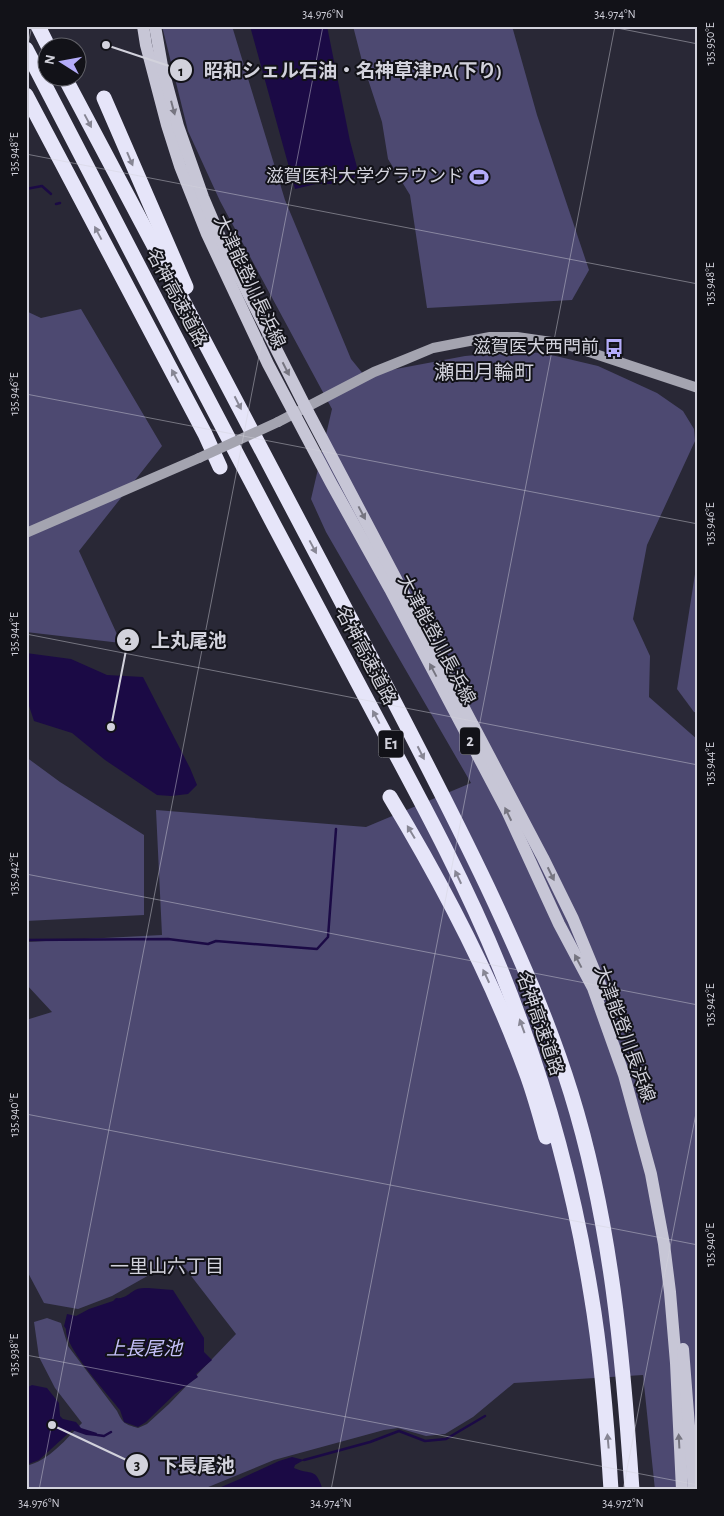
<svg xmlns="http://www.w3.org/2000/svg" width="724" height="1516" viewBox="0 0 724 1516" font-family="'Alegreya Sans','Noto Sans JP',sans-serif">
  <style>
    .green { fill: #4d4971 }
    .water { fill: #1b0a45 }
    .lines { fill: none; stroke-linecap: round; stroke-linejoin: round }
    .stream { stroke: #1b0a45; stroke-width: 2.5 }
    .secondary { stroke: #a4a4b0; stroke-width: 10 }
    .primary { stroke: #c7c6d6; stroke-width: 12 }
    .highway { stroke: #e6e5f9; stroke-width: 15 }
    .secondary-bridge { stroke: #a4a4b0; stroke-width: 10 }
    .oneway { fill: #767580 }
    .oneway2 { fill: #878694 }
    .ticks { fill: none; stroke: #d2d2dc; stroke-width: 1; stroke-opacity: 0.45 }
    .labels { text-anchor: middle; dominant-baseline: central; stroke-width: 4; stroke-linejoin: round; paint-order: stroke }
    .shield { fill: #121218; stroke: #9898a1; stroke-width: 1 }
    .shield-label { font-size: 16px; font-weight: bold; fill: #d2d2dc }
    .poi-label { font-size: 18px; fill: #d2d2dc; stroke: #121218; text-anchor: end }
    .street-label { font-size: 18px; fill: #d2d2dc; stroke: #121218 }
    .neighbourhood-label { font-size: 19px; fill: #d2d2dc; stroke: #121218 }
    .water-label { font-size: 19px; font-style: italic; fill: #c4bff8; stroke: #121218 }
    .quarter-label { font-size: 20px; fill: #d2d2dc; stroke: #121218 }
    .leader { fill: none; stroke: #d2d2dc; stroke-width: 2 }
    .callout-dot { fill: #d2d2dc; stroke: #121218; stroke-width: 2 }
    .mark-label { font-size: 15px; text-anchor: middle; font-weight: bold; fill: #111 }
    .callout-label { font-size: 19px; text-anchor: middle; font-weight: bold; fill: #d2d2dc; stroke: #121218; stroke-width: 4; stroke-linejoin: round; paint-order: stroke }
    .neatline { fill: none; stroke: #d2d2dc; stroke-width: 2 }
    .ticks-label { font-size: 12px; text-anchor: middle; fill: #d2d2dc }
  </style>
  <rect width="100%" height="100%" fill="#292836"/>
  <g class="green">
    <path d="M162,26h70l53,174 66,159 13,16 101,-19 48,-4 30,1 55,13 59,27 26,18 11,18 1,12 -48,104 -14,74 17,37 -1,41 49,43v750h-43l-12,-115 -129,8 -41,34 -28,17 -19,2 -28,-8 -14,2 -110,30 -73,30h-175v-24c23,-5 41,-28 56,-43l-27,-35 -16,-31 -5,-35 13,-4 14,5 7,23 49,65c6,13 8,13 21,17l9,-4 22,-20 67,-70 -51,-66 -27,2 -46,26 -34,13 -34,-6 -18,-34v-249l26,-8 -26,-28v-42l136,-7 -6,-125 210,17 105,-44 -145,-251 -15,-33 21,-90 -112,-208 -32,-70z"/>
    <polygon points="353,26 512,26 537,115 589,270 572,300 427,308 410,195 388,159 382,122 362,61"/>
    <polygon points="81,309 162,446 79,551 121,643 26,632 26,311 41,318"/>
    <polygon points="698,555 698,713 694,712 677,689"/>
    <polygon points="26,757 60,782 144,835 144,915 26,921"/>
  </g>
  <g class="water">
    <polygon points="250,26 327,26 350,141 358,171 353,180 331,184 316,184 295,189"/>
    <polygon points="26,653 71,659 107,675 143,677 190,768 197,785 188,794 171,796 157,795 105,760 72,733 34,721 26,697"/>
    <path d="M148,1288l25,2 31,48v14l8,8 -16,14 2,3 -23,17 -29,28 -8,5 -14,-5 -4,-12c-12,-16 -56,-63 -54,-81l-2,-3 3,-12 9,2 13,-7 24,-8 3,-3c9,1 12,-4 19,-8 4,-2 9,-2 13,-2z"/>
    <polygon points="32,1385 47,1388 59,1403 60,1416 63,1419 76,1422 81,1428 97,1433 96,1436 86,1435 72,1430 39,1460 26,1465 26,1388"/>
    <path d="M292,1457l12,3 -9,5 -1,3c18,8 21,-2 29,22h-109l26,-11 39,-18z"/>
  </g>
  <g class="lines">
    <g class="stream">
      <polyline points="26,189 42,186 51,194"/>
      <polyline points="56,204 60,203"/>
      <polyline points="26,940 168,939 208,944 216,941 317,949 328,937 336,829"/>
      <polyline points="97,1435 104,1436 111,1432"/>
      <polyline points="304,1460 370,1442 399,1431 425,1441 446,1439 485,1416"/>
    </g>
    <g class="secondary">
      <polyline points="278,422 374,372 404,360 433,348 490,337 517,337 565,344 698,388"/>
      <polyline points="26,533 199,458"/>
    </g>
    <g class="primary">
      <polyline points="143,26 146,45 167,125 180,166 207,234 268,364 331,483 390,589 507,811 559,924 593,988 624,1075 651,1174 664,1244 670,1292 676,1363 682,1490"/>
      <polyline points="155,26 162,66 178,126 203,197 223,244 306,408 543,858 573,919 604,994"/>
      <polyline points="683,1349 694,1490"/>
    </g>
    <g class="highway">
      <polyline points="38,26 49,48"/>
      <path d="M26,49c83,159 164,318 248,476 37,70 74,139 111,209 41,76 82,153 115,234 42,104 73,215 91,326 11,64 16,130 20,196"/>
      <path d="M65,78c98,184 195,369 292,553 45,85 89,169 130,255 32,68 62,136 84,207 40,129 52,263 61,397"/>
      <polyline points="26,95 205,434 220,467"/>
      <polyline points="104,98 186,287"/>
      <path d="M390,797c53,88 101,179 136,275 8,21 14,44 20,65"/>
    </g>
    <polyline class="secondary-bridge" points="199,458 278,422"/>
  </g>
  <defs><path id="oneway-solid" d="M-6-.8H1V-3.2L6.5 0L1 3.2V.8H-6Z" transform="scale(1.25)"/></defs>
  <g class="oneway">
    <use href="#oneway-solid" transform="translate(173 108) rotate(75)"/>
    <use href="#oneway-solid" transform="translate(286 369) rotate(63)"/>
    <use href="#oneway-solid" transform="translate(362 513) rotate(62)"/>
    <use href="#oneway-solid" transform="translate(433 670) rotate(-118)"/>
    <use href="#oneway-solid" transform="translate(508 814) rotate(-116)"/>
    <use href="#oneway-solid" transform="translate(551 874) rotate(64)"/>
    <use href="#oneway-solid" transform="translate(578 961) rotate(-118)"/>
    <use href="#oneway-solid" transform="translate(679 1441) rotate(-93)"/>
  </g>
  <g class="oneway2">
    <use href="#oneway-solid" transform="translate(88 121) rotate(62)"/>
    <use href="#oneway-solid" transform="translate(130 159) rotate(67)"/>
    <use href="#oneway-solid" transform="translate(98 233) rotate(-118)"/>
    <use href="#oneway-solid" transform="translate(175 376) rotate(-118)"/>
    <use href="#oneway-solid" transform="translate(238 403) rotate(63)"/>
    <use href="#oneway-solid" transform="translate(313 547) rotate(62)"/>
    <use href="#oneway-solid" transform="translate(376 717) rotate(-118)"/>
    <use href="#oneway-solid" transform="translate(421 753) rotate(63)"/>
    <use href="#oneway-solid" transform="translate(411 832) rotate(-121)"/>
    <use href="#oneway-solid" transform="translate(458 877) rotate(-115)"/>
    <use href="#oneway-solid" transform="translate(486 976) rotate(-115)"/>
    <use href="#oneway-solid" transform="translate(522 1026) rotate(-110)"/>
    <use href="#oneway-solid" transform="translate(608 1441) rotate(-95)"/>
  </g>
  <path class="ticks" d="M607,26l91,18M26,53l6,-27M26,154l672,130M26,394l672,130M26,634l672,131M26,874l672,131M26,1114l672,131M26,1355l672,130M39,1490l284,-1464M331,1490l284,-1464M623,1490l75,-387"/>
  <defs>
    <g id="stadium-bare" transform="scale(1.5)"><path d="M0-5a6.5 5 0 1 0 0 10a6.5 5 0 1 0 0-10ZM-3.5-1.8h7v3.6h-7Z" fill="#b4acf9" stroke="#121218" stroke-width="2.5" paint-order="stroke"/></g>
    <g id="bus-bare" transform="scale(1.5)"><path d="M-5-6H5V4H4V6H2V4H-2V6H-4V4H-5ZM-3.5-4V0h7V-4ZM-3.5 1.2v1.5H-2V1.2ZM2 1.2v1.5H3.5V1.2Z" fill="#b4acf9" stroke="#121218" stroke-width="2.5" paint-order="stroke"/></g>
  </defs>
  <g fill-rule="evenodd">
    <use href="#stadium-bare" x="479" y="177"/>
    <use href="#bus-bare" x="614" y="348"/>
  </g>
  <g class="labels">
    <g class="shield">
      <rect x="460" y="727.5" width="20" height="27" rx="4"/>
      <rect x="378.5" y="730.5" width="25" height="27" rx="4"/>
    </g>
    <g class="shield-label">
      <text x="470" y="741">2</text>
      <text x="391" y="744">E1</text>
    </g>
    <g class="poi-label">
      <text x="464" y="177">滋賀医科大学グラウンド</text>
      <text x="599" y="348">滋賀医大西門前</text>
    </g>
    <g class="street-label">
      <text transform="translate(249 282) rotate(65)">大津能登川長浜線</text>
      <text transform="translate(176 298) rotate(62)">名神高速道路</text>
      <text transform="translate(436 640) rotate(62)">大津能登川長浜線</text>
      <text transform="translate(365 656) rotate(62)">名神高速道路</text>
      <text transform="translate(539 1024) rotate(71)">名神高速道路</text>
      <text transform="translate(624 1034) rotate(70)">大津能登川長浜線</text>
    </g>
    <g class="neighbourhood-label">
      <text x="167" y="1267">一里山六丁目</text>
    </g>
    <g class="water-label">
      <text x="144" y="1349">上長尾池</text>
    </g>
    <g class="quarter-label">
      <text x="484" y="373">瀬田月輪町</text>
    </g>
  </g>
  <path class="leader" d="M106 45L181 70M111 727L128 640M52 1425L137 1465"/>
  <g class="callout-dot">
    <circle cx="106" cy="45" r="5"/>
    <circle cx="111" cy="727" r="5"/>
    <circle cx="52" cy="1425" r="5"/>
    <circle cx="181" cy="70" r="12"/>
    <circle cx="128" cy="640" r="12"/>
    <circle cx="137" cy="1465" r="12"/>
  </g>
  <g class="mark-label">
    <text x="181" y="76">1</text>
    <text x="128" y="645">2</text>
    <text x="137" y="1470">3</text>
  </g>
  <g class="callout-label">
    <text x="353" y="77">昭和シェル石油・名神草津PA(下り)</text>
    <text x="189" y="647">上丸尾池</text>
    <text x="197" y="1472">下長尾池</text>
  </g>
  <rect width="724" height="1516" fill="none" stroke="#121218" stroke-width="55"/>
  <g transform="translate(62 62) rotate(281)"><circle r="24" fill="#121218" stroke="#5f5f66"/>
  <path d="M0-4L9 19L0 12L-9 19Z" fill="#b4acf9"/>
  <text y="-8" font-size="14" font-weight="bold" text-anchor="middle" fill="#d2d2dc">N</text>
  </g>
  <rect x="28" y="28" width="668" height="1460" class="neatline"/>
  <g class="ticks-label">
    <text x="323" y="18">34.976°N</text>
    <text x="615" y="18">34.974°N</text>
    <text transform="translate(710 44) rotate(-90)" y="4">135.950°E</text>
    <text transform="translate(14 154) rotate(-90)" y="4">135.948°E</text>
    <text transform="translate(710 284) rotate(-90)" y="4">135.948°E</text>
    <text transform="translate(14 394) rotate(-90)" y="4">135.946°E</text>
    <text transform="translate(710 524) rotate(-90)" y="4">135.946°E</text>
    <text transform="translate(14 634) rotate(-90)" y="4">135.944°E</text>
    <text transform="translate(710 764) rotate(-90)" y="4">135.944°E</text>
    <text transform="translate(14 874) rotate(-90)" y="4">135.942°E</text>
    <text transform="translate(710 1005) rotate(-90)" y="4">135.942°E</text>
    <text transform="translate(14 1115) rotate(-90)" y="4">135.940°E</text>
    <text transform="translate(710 1245) rotate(-90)" y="4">135.940°E</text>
    <text transform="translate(14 1355) rotate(-90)" y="4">135.938°E</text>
    <text x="39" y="1507">34.976°N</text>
    <text x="331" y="1507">34.974°N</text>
    <text x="623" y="1507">34.972°N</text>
  </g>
</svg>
